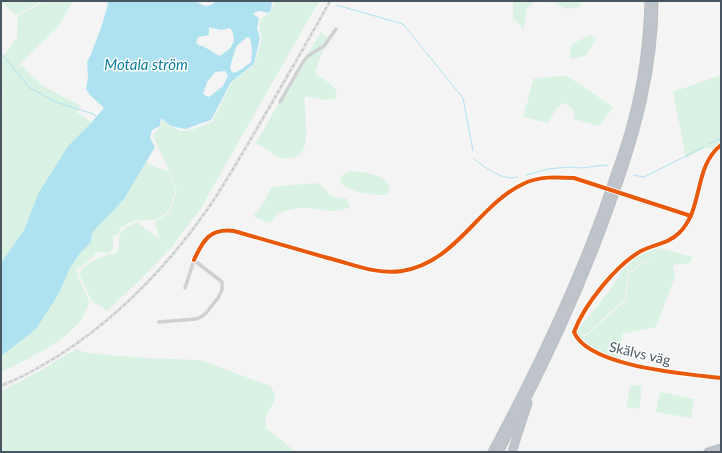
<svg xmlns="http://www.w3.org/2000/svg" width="722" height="453" viewBox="0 0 722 453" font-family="Lato,sans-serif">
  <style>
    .green { fill: #d9f2e3 }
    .water { fill: #aee2f0; fill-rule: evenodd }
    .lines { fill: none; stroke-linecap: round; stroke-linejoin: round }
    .stream { stroke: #aee2f0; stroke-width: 1 }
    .highway-casing { stroke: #b9bec3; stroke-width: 9 }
    .street { stroke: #ced0d2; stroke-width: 3.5 }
    .highway { stroke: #bec4c9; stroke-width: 7 }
    .rail-casing { stroke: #c9cacc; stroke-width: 2.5 }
    .rail { stroke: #fff; stroke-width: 1; stroke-dasharray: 3; stroke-linecap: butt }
    .cycleway-casing { stroke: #fff; stroke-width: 6 }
    .cycleway { stroke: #e8590c; stroke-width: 4 }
    .labels { text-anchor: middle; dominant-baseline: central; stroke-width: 3; stroke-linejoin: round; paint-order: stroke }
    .street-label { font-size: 14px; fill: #4a5661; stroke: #fff }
    .water-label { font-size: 15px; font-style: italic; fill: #0c7c9b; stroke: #fff }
  </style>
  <rect width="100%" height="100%" fill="#f4f4f4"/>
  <g class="green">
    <polygon points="1,1 42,1 16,15"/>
    <polygon points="45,1 73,1 58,27 12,72 21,65 43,86 81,106 76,112 92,122 68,146 39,192 24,230 1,263 1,103 12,139 37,150 12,139 1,101 1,96 11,73 1,93 1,59 17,38 18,16"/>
    <path d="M274,1h45l-118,207 -33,44 -8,-12 -5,-18 15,-10 7,-23 -24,-54 8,-9 1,-7c21,19 26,12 50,3l20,-40 23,-18 7,-25 -3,-13 2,-7c8,-5 12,-8 13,-18z"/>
    <polygon points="513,1 581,1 580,7 566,9 555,3 540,1 532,3 526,10 524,29 513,18"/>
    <path d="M321,32l9,8 -9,15 -6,17c6,9 25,12 21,26 -9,4 -21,0 -31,-2 -3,19 14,67 -23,62 -9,-1 -16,-13 -27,-14z"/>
    <polygon points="590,35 596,39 586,55 573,59 569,58 572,44"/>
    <polygon points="721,75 721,143 712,149 705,148 686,158 673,92"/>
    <polygon points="567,76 613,107 599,126 574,119 573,109 566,103 557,107 548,123 523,117 534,78"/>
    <path d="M146,162l9,5 13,4 8,17 -7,23 -13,9h-21l-14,7 -3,7 -5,2v13l-5,4 -11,-1 -12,12 -9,5 2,8 11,24c-2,7 -5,15 -9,20 -19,23 -52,38 -79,51v-16l35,-28 22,-33 12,-27 10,-15 11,-11 1,-9 32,-34z"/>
    <path d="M349,171c9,0 29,3 36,9 2,2 4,7 5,9l-3,6c-19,0 -31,-2 -47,-12l2,-7z"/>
    <path d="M316,183c9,3 8,8 15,12 4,3 10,3 15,3l4,9c-19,8 -24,2 -44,1 -8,-1 -19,3 -28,5l-8,10 -17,-7 11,-14 8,-15z"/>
    <path d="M137,222l23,18 7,12 -24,25 -36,34 -15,-10 -13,-27c12,-16 21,-16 39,-22 2,-21 0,-21 19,-30z"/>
    <polygon points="658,248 693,257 690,263 673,265 675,277 656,327 622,334 620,359 602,354 578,337 586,336 626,300 629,274 644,262 661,263 644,261 628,273 625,299 585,335 578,337 577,331 607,294 624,269 638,255"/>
    <path d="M77,349l9,4 60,5 54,2 70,26c11,13 0,19 -4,32 -1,3 0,6 0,10l30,24h-295v-61l28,-14z"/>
    <polygon points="630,385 642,386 639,409 627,407"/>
    <polygon points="660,392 694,399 691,418 656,412"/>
  </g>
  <path class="water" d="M107,1h78l11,1 9,4 6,-1 5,-4h56l-1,9 -3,3 -7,-2 -6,1 -2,2 6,4 -2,10 3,10 -6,26 -23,18 -20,38 -26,9 -14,-3 -10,-8 -1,8 -8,4 -2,8 5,9 -31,52 -32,34 -1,9 -11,11 -10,15 -12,27 -22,34 -35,27v-93l23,-33 15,-38 29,-46 22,-22 14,-16 -14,-13 -4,-6 2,-11 -1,-16 4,-8 10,-26 7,-24zM209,27l12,3 9,-2c9,13 1,22 -11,28l-16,-10h-3l-4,-3 2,-6 11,-2zM247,37l3,1 2,11 -1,13 -9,7 -8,4 -3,-2 -1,-4 6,-20zM225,71l3,5 -5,10 -14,11 -6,-3 4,-12 8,-10z"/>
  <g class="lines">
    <g class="stream">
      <polyline points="336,5 403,24 463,98 473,151"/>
      <polyline points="1,53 30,88 56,102 93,114 97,117"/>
      <polyline points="709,144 721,138"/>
      <path d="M474,159c13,9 27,22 43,18"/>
      <polyline points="526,175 548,169 568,167 583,168 603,165 608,166"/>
      <polyline points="633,175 644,177 704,147"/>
    </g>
    <g class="highway-casing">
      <g id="highway">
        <path d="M492,452c45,-84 86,-169 117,-259 8,-25 18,-50 24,-75 10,-38 15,-78 16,-117"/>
        <path d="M499,452c44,-83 83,-164 114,-254 23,-64 41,-129 41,-197"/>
        <polyline points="512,452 528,403"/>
        <polyline points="708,452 721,448"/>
      </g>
    </g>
    <g class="street">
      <polyline points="280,102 303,62 308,56 324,46 336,29"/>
      <path d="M721,145c-28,22 -17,64 -42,88 -11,11 -25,11 -38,18 -25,14 -57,54 -67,81 14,35 113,42 147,46"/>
      <polyline points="620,193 691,216"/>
      <path d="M194,260c9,-20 16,-32 40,-29 32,9 63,18 94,27 23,6 48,17 73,13 73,-10 83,-103 171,-93 11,1 24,7 35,10"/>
      <polyline points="159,322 196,319 201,317 205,314 218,298 222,290 222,282 194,260 185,288"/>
    </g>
    <use href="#highway" class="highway"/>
    <g class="rail-casing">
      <path id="rail" d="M1,386c85,-36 156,-104 208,-179 22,-32 41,-67 61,-101 20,-35 41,-70 60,-105"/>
    </g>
    <use href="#rail" class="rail"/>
    <g class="cycleway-casing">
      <g id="cycleway">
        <path d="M721,145c-28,22 -17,64 -42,88 -11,11 -25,11 -38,18 -25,14 -57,54 -67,81 14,35 113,42 147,46"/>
        <path d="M194,260c9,-20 16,-32 40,-29 32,9 63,18 94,27 24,6 49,17 74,13 55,-9 75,-65 121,-87 16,-8 34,-7 51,-6l117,38"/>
      </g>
    </g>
    <use href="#cycleway" class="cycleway"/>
  </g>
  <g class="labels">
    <g class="street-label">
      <text transform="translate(640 353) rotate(13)">Skälvs väg</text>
    </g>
    <g class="water-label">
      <text x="146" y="64">Motala ström</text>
    </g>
  </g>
  <rect width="722" height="453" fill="none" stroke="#4a5661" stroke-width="4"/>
</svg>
